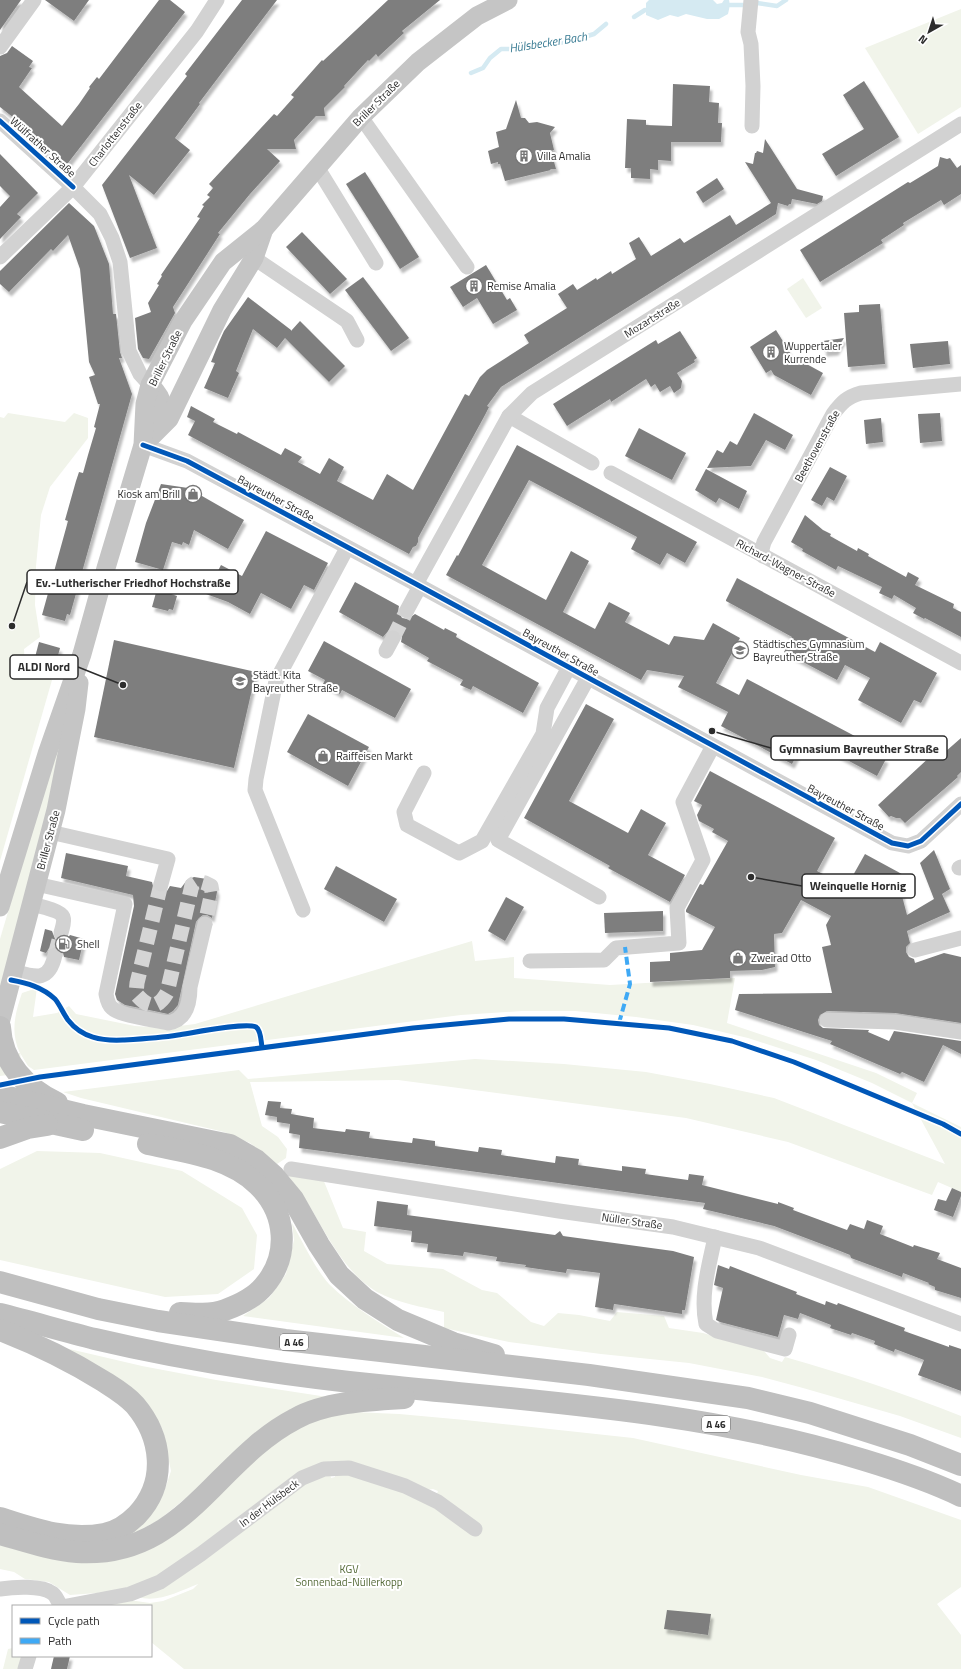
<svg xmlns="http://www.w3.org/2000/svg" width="961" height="1669" viewBox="0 0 961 1669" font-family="'Titillium Web',sans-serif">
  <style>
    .green { fill: #f1f4ea }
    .water { fill: #d5eaf2 }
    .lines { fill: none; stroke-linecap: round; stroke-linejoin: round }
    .stream { stroke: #d5eaf2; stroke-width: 4.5 }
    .building { fill: #7e7e7e; filter: url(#shadow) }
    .minor-tunnel { stroke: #d5d5d5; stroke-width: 15; stroke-dasharray: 15 8; stroke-linecap: butt }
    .minor { stroke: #d2d2d2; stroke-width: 15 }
    .major { stroke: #c5c5c5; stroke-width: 19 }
    .highway { stroke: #bfbfbf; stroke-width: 22 }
    .quiet { stroke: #3fa9f5; stroke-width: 4; stroke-dasharray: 8 4; stroke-linecap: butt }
    .cycleway-casing { stroke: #fff; stroke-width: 8 }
    .cycleway { stroke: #0057b8; stroke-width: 5 }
    .labels { text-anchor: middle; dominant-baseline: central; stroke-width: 4; stroke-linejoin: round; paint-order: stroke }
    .shield { fill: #fff; stroke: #6c6c6c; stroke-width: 1 }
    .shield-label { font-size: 10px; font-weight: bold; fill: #2d2d2d }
    .street-label { font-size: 11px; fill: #2d2d2d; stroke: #fff }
    .poi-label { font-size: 11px; fill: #2d2d2d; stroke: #fff; text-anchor: start }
    .park-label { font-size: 11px; fill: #556a38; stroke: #fff }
    .water-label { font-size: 12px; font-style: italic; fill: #377a92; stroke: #fff }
    .leader { fill: none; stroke: #2d2d2d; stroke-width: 1.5 }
    .callout-dot { fill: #2d2d2d; stroke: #fff; stroke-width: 1.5 }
    .callout { fill: #fff; stroke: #2d2d2d; stroke-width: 1.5 }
    .callout-label { font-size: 12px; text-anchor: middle; font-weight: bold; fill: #2d2d2d }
  </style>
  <defs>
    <filter id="shadow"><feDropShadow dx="2.5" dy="4.5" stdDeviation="1" flood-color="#0004"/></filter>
  </defs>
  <rect width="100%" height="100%" fill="#fff"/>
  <g class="green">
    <polygon points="961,9 961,107 918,134 865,48"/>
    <polygon points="803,278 822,308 806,318 787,289"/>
    <polygon points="8,413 65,422 74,413 88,418 88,438 50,487 41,515 36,566 35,605 40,637 24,649 25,667 52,680 0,861 0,417 4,418"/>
    <polygon points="64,723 42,840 0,992 0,939"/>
    <path d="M472,941l3,20 39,-4v21l96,7 125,-7 -8,45 149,50 41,20 -5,10 49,24v65l-23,-10 -6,13 -144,-53 -102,-24 -288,-38 -148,2 12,44 16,11 9,12 -1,9 -9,6 -27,-21 -26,-11 -143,-34 -18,-6 176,-22 9,9 227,-20 89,5 82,8 64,12 64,14 171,66 -33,-61 -40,-20 -56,-23 -68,-22 -55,-13 -57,-8 -61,-6h-53l-61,4 -427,55 -6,-4 -8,-13 3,20 -23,3v-20l20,-3c-10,-20 -5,-40 2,-60l15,-5 -4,29 24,-4 12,-7 7,8 59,12 29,2 31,-4z"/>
    <polygon points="37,1151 100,1153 182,1171 242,1208 257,1235 254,1269 218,1294 165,1297 0,1260 0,1169"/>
    <path d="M284,1170l39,9 20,49 23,4 -2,19 23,13 56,5 39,21 15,3 34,29 13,4 14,-13 21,2 31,6 7,-9 47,4 5,12 34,5 61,18 6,7 12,4 3,-5c60,17 118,36 176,59v22l-61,-22 -97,-28 -41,-11 -73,-14 -88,-9 -92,-12 -65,-14v-16c-21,-5 -47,-9 -67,-20 -36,-22 -53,-64 -75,-98 -6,-8 -12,-16 -18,-24z"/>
    <path d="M292,1223c10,18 24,47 37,61 22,22 50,38 75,54l-161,-22 26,-18 17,-24 8,-34z"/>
    <polygon points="65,1348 142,1366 216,1380 334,1398 197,1489 159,1520 125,1538 152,1511 164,1492 171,1471 162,1428 151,1410"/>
    <path d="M353,1412l46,2 66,6 168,18 168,37 67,12 93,33v67l-24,17 24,31v34h-777l-33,-27v-36h-55l33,-6 21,3 13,-2 30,-12 5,-5c-18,7 -40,19 -60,13l21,-10 27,-16 122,-91 10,-5 12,-3 1,6 4,-1v-5l17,1 70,26 11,5 5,-13 -5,-2 -7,1c-13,-6 -27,-10 -40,-15 -32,-12 -51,-19 -83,-3l-129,96 -31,17 -33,7 -40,3 -21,-13 -24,-3 -11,-7 -14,-3v-27c40,13 74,21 116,15 10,-2 23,-4 32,-8 23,-11 40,-28 57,-45 36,-34 74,-76 124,-90 7,-2 16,-1 24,-2z"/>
    <polygon points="13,1648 13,1656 22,1656 18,1669 3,1669 8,1649"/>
  </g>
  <polygon class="water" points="649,0 713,0 717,4 722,3 724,0 729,0 730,5 728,14 719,19 707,19 686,14 678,17 670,15 658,20 646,15 646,3"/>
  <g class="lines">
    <g class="stream">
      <polyline points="757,3 777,6 786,0"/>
      <polyline points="730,5 743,5"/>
      <polyline points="634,17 645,10"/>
      <polyline points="471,73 483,68 490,58 501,49 518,49 549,42 559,43 574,40 594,34 606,24"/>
    </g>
  </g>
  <g class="building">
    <polygon points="0,0 21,0 0,30"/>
    <polygon points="45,0 89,0 74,21"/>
    <polygon points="159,0 170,0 185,12 68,163 61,163 19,122 0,107 0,56 7,53 12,46 33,61 29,67 32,68 19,87 62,126 79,104 90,88 89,87 97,77 99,79"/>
    <polygon points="242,0 277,0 199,103 200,104 175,138 190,150 154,195 129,175 157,248 130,258 102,185 187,76 185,74"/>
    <polygon points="388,0 440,0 402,31 404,33 378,57 376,54 369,61 368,60 344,86 345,87 324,108 325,116 316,116 294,140 296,149 267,149 280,161 250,194 218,233 220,234 173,307 175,313 149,359 143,358 138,349 135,318 151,312 148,303 159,285 157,284 162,276 161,275 200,218 197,217 204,206 202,205 210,197 207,195 213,188 209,184 274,114 277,116 294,97 291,95 322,60 323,61"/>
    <polygon points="864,81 899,137 836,176 822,154 864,129 843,95"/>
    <polygon points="673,84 710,86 709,102 719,103 718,123 722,123 721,142 671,142 671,161 658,160 658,170 650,169 650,179 631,178 631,168 625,168 627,119 646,120 646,125 672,126"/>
    <polygon points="516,100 521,118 525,118 529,123 537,122 555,127 550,133 554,150 551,151 556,169 550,169 551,170 505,181 500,164 498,164 498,162 491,164 488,151 499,147 496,132 506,129"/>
    <polygon points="765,139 797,189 823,196 822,201 817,204 792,199 791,204 789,204 788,206 778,203 776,214 501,387 487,406 489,407 485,415 418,538 418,542 416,546 413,547 409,554 188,435 195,421 187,417 191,406 215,419 213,422 237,434 238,432 281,455 285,448 302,457 298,462 320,474 329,458 344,467 337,481 373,500 387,474 413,490 465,394 469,396 480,377 487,370 529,343 524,335 567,308 558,294 573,284 577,290 596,278 597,280 611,271 612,274 636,259 629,243 639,237 651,256 680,238 684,243 730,215 736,225 771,203 745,162 753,164 755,153 756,153 757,151 763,153"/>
    <polygon points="0,154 38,193 17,214 21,217 0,239 0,207 10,196 0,186"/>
    <polygon points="940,157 947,159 950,158 957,168 961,165 961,194 944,205 941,200 903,223 904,225 881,240 883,243 820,282 800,250 908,182 910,183 938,166"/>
    <polygon points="365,172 419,257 400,269 346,184"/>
    <polygon points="717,178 724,189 703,203 696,192"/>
    <polygon points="69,203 94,226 109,264 113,314 116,314 120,352 122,358 119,358 132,394 70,615 67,614 65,621 42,615 68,521 65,520 76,481 79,472 83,473 88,455 96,428 94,427 100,404 98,404 89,377 95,375 89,362 80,269 68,235 53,251 51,249 9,292 0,284 0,271"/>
    <polygon points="302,232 347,279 330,294 286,247"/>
    <polygon points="486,265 507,300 510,298 517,310 493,324 477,298 463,307 450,287"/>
    <polygon points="363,277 409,338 391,351 345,290"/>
    <polygon points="248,297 291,330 291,331 300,321 345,366 329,382 285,338 277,348 253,329 236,371 239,373 228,398 204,388 215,363 211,362 219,342 224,331"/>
    <polygon points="880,304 885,364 848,367 844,313 859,312 859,305"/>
    <polygon points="776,330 792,356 823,373 811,395 774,375 771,370 766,373 750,347"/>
    <polygon points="680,331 697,358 694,360 695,362 677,373 682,381 681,388 674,393 670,386 660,392 655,384 651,387 646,379 611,402 610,399 567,426 553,404 656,340 658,344"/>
    <polygon points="844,338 836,351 824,352 823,341"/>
    <polygon points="948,341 950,364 913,368 910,344"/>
    <polygon points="754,413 793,435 785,450 766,440 751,466 707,468 717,450 723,453 730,441 737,445"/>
    <polygon points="940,413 942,441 920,443 918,414"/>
    <polygon points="881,418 883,442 866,444 864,420"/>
    <polygon points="639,428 686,453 672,480 625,456"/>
    <polygon points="517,445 697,542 685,563 667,553 660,565 631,549 637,537 529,480 482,565 546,600 571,551 589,561 563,612 595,629 609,602 630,613 625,622 669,645 674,636 704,640 713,623 740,638 716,683 739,695 747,679 868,743 865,748 886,759 877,776 806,738 792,764 721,726 728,712 678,687 684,676 647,670 641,680 446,575 457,555 458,556"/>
    <polygon points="830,467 847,476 834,501 827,497 822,506 811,500"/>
    <polygon points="706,469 747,491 739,509 719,498 716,503 695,490"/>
    <polygon points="161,484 188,488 244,520 228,549 194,530 189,545 183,542 182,545 172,542 163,570 135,562 146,523"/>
    <polygon points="805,515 823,530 831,534 830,536 857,551 858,548 869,554 868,556 906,577 908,572 919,578 915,585 954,604 953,608 961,612 961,637 925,618 924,619 913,613 916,608 894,595 892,599 879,593 882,587 838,566 836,570 802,551 803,549 791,542"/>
    <polygon points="266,531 328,563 314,590 304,585 291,609 261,593 250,614 228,602 206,594 221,565 242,576"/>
    <polygon points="737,578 875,652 880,642 937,673 921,703 914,700 901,723 858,700 870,678 845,665 837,680 784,652 792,637 726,601 726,600"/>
    <polygon points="355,582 399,606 398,611 402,618 408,619 415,614 444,630 445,628 457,634 456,637 539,683 523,713 473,686 471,690 460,685 463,680 427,661 429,658 401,642 402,637 398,630 393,629 389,630 383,637 339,612"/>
    <polygon points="157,589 177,596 173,610 169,609 168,611 152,607"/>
    <polygon points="114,640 256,672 234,768 94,737"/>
    <polygon points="324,641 411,689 395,718 342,690 340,694 323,684 325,680 308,671"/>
    <polygon points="39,642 60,648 54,671 33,665"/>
    <polygon points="586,704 614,719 569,801 628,833 641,809 666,823 648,855 685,875 670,902 608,868 610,866 524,818"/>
    <polygon points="308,714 369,747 348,786 287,752"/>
    <polygon points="961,738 961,772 957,776 958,777 905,823 900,818 896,818 891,816 889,817 878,805 933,754 937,759"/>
    <polygon points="710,771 835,838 817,871 847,886 865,854 911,879 902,896 907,915 934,899 920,863 934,850 950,889 942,894 950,912 907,931 910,943 906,947 906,952 909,957 914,959 915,963 944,953 961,957 961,1023 895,1013 827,1011 820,1015 818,1020 819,1025 823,1028 869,1030 868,1032 889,1041 894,1031 961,1041 961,1054 943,1045 924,1082 902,1072 900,1074 830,1044 832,1041 735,1010 739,994 832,993 822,947 831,945 826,925 831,916 801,900 782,933 774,934 775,967 762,970 730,971 730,978 650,982 650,962 670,961 670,953 702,950 715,927 686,912 686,910 700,884 703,885 728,841 712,832 714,829 699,821 697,815 702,805 694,801"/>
    <polygon points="66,853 128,866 126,876 152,882 154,890 159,893 167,891 170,886 181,888 187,880 194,877 207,879 214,883 217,892 212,918 207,915 203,915 199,918 196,922 178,1005 173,1011 168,1014 149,1010 125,1005 117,1000 115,994 134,906 133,895 61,878"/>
    <polygon points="336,866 397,899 384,922 324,889"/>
    <polygon points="506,897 524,907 505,941 488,931"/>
    <polygon points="663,911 663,931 605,933 604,913"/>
    <polygon points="45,929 52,931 55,939 59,942 67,939 70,935 84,939 79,960 64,957 62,949 57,946 49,948 46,953 40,951"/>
    <polygon points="268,1101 281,1102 280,1108 292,1109 291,1114 314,1118 313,1128 345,1132 346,1129 370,1132 369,1138 412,1143 413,1138 435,1141 435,1146 478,1152 479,1147 502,1150 501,1155 555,1163 556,1156 579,1159 578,1165 622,1171 622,1166 646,1169 645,1174 688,1180 689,1174 704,1176 702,1185 778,1204 778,1202 794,1208 793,1210 847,1230 850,1224 864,1229 867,1220 883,1226 880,1234 913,1247 914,1245 940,1253 937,1259 961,1268 961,1298 935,1290 935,1287 928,1284 929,1283 903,1273 902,1277 851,1258 850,1255 840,1251 774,1226 703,1209 705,1203 299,1148 300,1135 289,1133 290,1124 277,1122 277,1117 265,1115"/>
    <polygon points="952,1188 961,1192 961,1196 953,1217 934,1210 938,1199 946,1201"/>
    <polygon points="377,1201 408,1205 407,1215 555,1235 560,1231 563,1236 673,1251 694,1257 685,1310 682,1310 682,1314 614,1304 613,1310 595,1307 600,1273 567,1269 566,1273 525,1267 526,1265 496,1261 497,1257 464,1252 463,1256 427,1252 428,1244 411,1242 412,1231 374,1226"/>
    <polygon points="718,1265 729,1269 730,1266 797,1292 796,1294 825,1305 826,1301 837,1305 838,1303 905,1328 904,1331 949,1347 949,1345 961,1349 961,1391 918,1375 924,1360 895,1349 894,1352 874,1344 875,1341 852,1333 851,1335 830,1328 831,1325 800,1313 798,1319 784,1315 778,1337 720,1322 716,1320 723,1288 714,1285"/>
    <polygon points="667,1610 711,1614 708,1635 664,1629"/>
    <polygon points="54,1656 70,1656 67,1669 51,1669"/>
  </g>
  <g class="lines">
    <g class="minor-tunnel">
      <polyline points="393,638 407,610"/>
      <path d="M161,884l-24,99 -1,11c12,14 21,16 31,-1l25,-108 6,-4 7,2 6,3 1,6 -7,32"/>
      <polyline points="55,955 61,933"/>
    </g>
    <g class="minor">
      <polyline points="751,0 748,32 751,44 753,86 752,126"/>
      <polyline points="0,47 34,0"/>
      <polyline points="361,117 467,267"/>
      <polyline points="0,121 73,187 100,214 112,238 120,262 129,351 140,374 150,385"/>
      <polyline points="317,167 376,263"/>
      <polyline points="0,257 73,187 197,31 217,0"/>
      <polyline points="254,258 347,321 357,340"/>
      <polyline points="509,416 592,463"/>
      <polyline points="143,445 187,461 416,584 892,843 908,846 921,841 961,804"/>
      <polyline points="611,473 961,663"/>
      <path d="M763,556l-1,-7 2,-7 69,-128c9,-12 14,-17 28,-21l100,-9"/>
      <polyline points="416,584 509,416 532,393 961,124"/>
      <polyline points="407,610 420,586"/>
      <polyline points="386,651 393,638"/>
      <polyline points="588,678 498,840 599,897"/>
      <polyline points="424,773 404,812 407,825 459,853 482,841 543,734 547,708 569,667"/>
      <polyline points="50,832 168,859 161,884"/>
      <polyline points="959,868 961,867"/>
      <path d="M36,884l89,20 -19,90c1,5 2,11 6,14 8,8 44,12 56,15 18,-3 22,-20 22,-36l15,-63"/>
      <path d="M31,904c7,2 29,6 32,13 2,5 -1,11 -2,16"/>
      <polyline points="303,910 255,790 256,779 276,681 347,548"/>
      <polyline points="915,950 961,938"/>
      <polyline points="530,961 604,960 616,948 679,943 677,908 703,860 683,802 713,746"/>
      <path d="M13,971c22,6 36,12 42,-16"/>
      <polyline points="827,1020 895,1022 961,1032"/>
      <polyline points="291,1169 559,1211 673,1227 759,1248 961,1324"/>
      <path d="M715,1237c-6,29 -15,58 -9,87l11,7 68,18 4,-14"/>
      <path d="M0,1589c13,-2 42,-4 52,4 4,2 6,9 9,13"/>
      <polyline points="67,1606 130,1594 160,1582 201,1554 302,1478 324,1469 349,1468 405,1486 438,1502 475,1529"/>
      <polyline points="25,1669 29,1656"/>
    </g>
    <g class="major">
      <path d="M150,385c17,17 13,22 3,41"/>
      <polyline points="143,445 169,419 222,310 254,258 264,229"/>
      <polyline points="0,907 47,754 82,654 106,568 143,445 145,404 150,385 183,321 223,262 264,229 361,117 418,62 477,16 508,0"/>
      <polyline points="0,1023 56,810 76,709 79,683"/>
    </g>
    <g class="highway">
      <path d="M0,1027c2,36 26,61 57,76"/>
      <polyline points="0,1095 83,1115 230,1145 256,1160 274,1176 293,1199 319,1245 339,1275 365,1299 398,1320 453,1343 494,1355"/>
      <polyline points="0,1112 83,1130"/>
      <polyline points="0,1138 28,1128 47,1125"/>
      <path d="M148,1144c38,8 81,13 110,41 29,28 32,71 6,101 -9,11 -25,19 -39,24 -14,5 -30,4 -45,3"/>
      <polyline points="0,1282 98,1309 158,1321 285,1340 589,1375 748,1398 810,1413 910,1445 961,1465"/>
      <path d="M0,1314c32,8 63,17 95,25 93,22 188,36 283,46 163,17 328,26 486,75 33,10 66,21 97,36"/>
      <path d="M0,1330c36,14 71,31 103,51 11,7 23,14 32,24 27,32 33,77 2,110 -9,9 -21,17 -33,19 -37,7 -70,-5 -104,-16"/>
      <path d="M0,1534c25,7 51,16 77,18 64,4 101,-29 143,-72 23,-23 46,-46 75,-61 30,-17 75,-19 109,-21"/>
    </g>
    <polyline class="quiet" points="619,1023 630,984 625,947"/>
    <g class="cycleway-casing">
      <g id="cycleway">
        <polyline points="0,121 73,187"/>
        <polyline points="143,445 187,461 416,584 892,843 908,846 921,841 961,804"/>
        <path d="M11,980c16,3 31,7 44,19 5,6 8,14 13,21 14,18 34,21 55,20 18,-1 37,-2 55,-5 14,-2 68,-13 78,-8 5,3 5,15 6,20"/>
        <polyline points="0,1085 40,1077 413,1028 509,1019 564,1019 669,1028 732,1041 794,1062 943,1124 961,1134"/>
      </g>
    </g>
    <use href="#cycleway" class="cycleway"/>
  </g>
  <defs>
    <g id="building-ring" transform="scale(0.9)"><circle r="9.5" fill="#fff" stroke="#767676" stroke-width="1.5"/><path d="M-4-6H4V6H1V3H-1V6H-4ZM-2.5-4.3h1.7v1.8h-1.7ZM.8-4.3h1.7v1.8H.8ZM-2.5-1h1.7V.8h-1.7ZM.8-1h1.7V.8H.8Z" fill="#767676"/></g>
    <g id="shop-ring" transform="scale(0.9)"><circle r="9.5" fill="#fff" stroke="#767676" stroke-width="1.5"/><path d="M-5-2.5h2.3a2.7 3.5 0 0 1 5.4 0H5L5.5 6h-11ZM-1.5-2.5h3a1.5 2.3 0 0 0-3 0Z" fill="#767676"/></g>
    <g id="school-ring" transform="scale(0.9)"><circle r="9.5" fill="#fff" stroke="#767676" stroke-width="1.5"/><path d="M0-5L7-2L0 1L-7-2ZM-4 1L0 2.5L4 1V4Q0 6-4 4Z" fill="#767676"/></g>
    <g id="fuel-ring" transform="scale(0.9)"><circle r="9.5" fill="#fff" stroke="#767676" stroke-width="1.5"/><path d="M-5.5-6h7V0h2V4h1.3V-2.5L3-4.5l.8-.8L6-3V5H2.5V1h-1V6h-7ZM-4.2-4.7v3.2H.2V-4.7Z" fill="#767676"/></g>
  </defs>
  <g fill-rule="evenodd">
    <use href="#building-ring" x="524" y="156"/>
    <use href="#building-ring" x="474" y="286"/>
    <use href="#building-ring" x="771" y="352"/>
    <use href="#shop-ring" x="193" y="494"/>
    <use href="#school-ring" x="740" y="650"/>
    <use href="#school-ring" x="240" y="681"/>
    <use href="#shop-ring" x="323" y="756"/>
    <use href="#fuel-ring" x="64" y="944"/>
    <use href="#shop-ring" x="738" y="958"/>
  </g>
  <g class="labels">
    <g class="shield">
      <rect x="280" y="1334" width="28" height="16" rx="3"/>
      <rect x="702" y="1416" width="28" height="16" rx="3"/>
    </g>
    <g class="shield-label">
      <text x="294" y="1342">A 46</text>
      <text x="716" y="1424">A 46</text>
    </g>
    <g class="street-label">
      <text transform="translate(376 103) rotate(-45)">Briller Straße</text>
      <text transform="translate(115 134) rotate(-52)">Charlottenstraße</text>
      <text transform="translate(43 147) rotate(42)">Wülfrather Straße</text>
      <text transform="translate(652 318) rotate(-32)">Mozartstraße</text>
      <text transform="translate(165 358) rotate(-64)">Briller Straße</text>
      <text transform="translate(817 446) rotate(-61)">Beethovenstraße</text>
      <text transform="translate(276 498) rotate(28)">Bayreuther Straße</text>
      <text transform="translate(786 568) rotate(28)">Richard-Wagner-Straße</text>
      <text transform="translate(561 652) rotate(29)">Bayreuther Straße</text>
      <text transform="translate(846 807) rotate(28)">Bayreuther Straße</text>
      <text transform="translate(48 840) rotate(-75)">Briller Straße</text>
      <text transform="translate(632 1221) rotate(8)">Nüller Straße</text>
      <text transform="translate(269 1503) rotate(-37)">In der Hülsbeck</text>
    </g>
    <g class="poi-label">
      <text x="537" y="156">Villa Amalia</text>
      <text x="487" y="286">Remise Amalia</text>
      <text x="784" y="346">Wuppertaler<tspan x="784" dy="13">Kurrende</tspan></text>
      <text x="180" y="494" text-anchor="end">Kiosk am Brill</text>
      <text x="753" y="644">Städtisches Gymnasium<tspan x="753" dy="13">Bayreuther Straße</tspan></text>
      <text x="253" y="675">Städt. Kita<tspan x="253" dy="13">Bayreuther Straße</tspan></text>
      <text x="336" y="756">Raiffeisen Markt</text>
      <text x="77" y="944">Shell</text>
      <text x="751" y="958">Zweirad Otto</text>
    </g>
    <g class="park-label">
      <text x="349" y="1569">KGV<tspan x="349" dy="13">Sonnenbad-Nüllerkopp</tspan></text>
    </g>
    <g class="water-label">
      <text transform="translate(548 42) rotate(-9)">Hülsbecker Bach</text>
    </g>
  </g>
  <path class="leader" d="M12 626L27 582M123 685L78 667M712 731L771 748M751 877L802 886"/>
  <g class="callout-dot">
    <circle cx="12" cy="626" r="4"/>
    <circle cx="123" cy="685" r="4"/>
    <circle cx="712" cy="731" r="4"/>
    <circle cx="751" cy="877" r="4"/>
  </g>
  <g class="callout">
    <rect x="27" y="570" width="211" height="24" rx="4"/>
    <rect x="10" y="655" width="68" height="24" rx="4"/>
    <rect x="771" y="736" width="176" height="24" rx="4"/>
    <rect x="802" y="874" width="113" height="24" rx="4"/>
  </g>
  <g class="callout-label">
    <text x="133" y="587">Ev.-Lutherischer Friedhof Hochstraße</text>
    <text x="44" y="671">ALDI Nord</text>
    <text x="859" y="753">Gymnasium Bayreuther Straße</text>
    <text x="858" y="890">Weinquelle Hornig</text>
  </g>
  <rect x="12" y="1605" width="140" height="52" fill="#ffffff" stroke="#ababab"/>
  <rect x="20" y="1618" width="20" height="6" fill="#0057b8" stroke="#ababab"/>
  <text x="48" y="1625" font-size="12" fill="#2d2d2d">Cycle path</text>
  <rect x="20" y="1638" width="20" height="6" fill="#3fa9f5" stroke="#ababab"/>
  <text x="48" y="1645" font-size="12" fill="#2d2d2d">Path</text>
  <g transform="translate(929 32) rotate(219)" stroke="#ffffff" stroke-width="3" paint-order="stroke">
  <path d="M0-3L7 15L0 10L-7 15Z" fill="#2d2d2d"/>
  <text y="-6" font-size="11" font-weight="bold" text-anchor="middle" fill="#2d2d2d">N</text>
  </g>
</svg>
